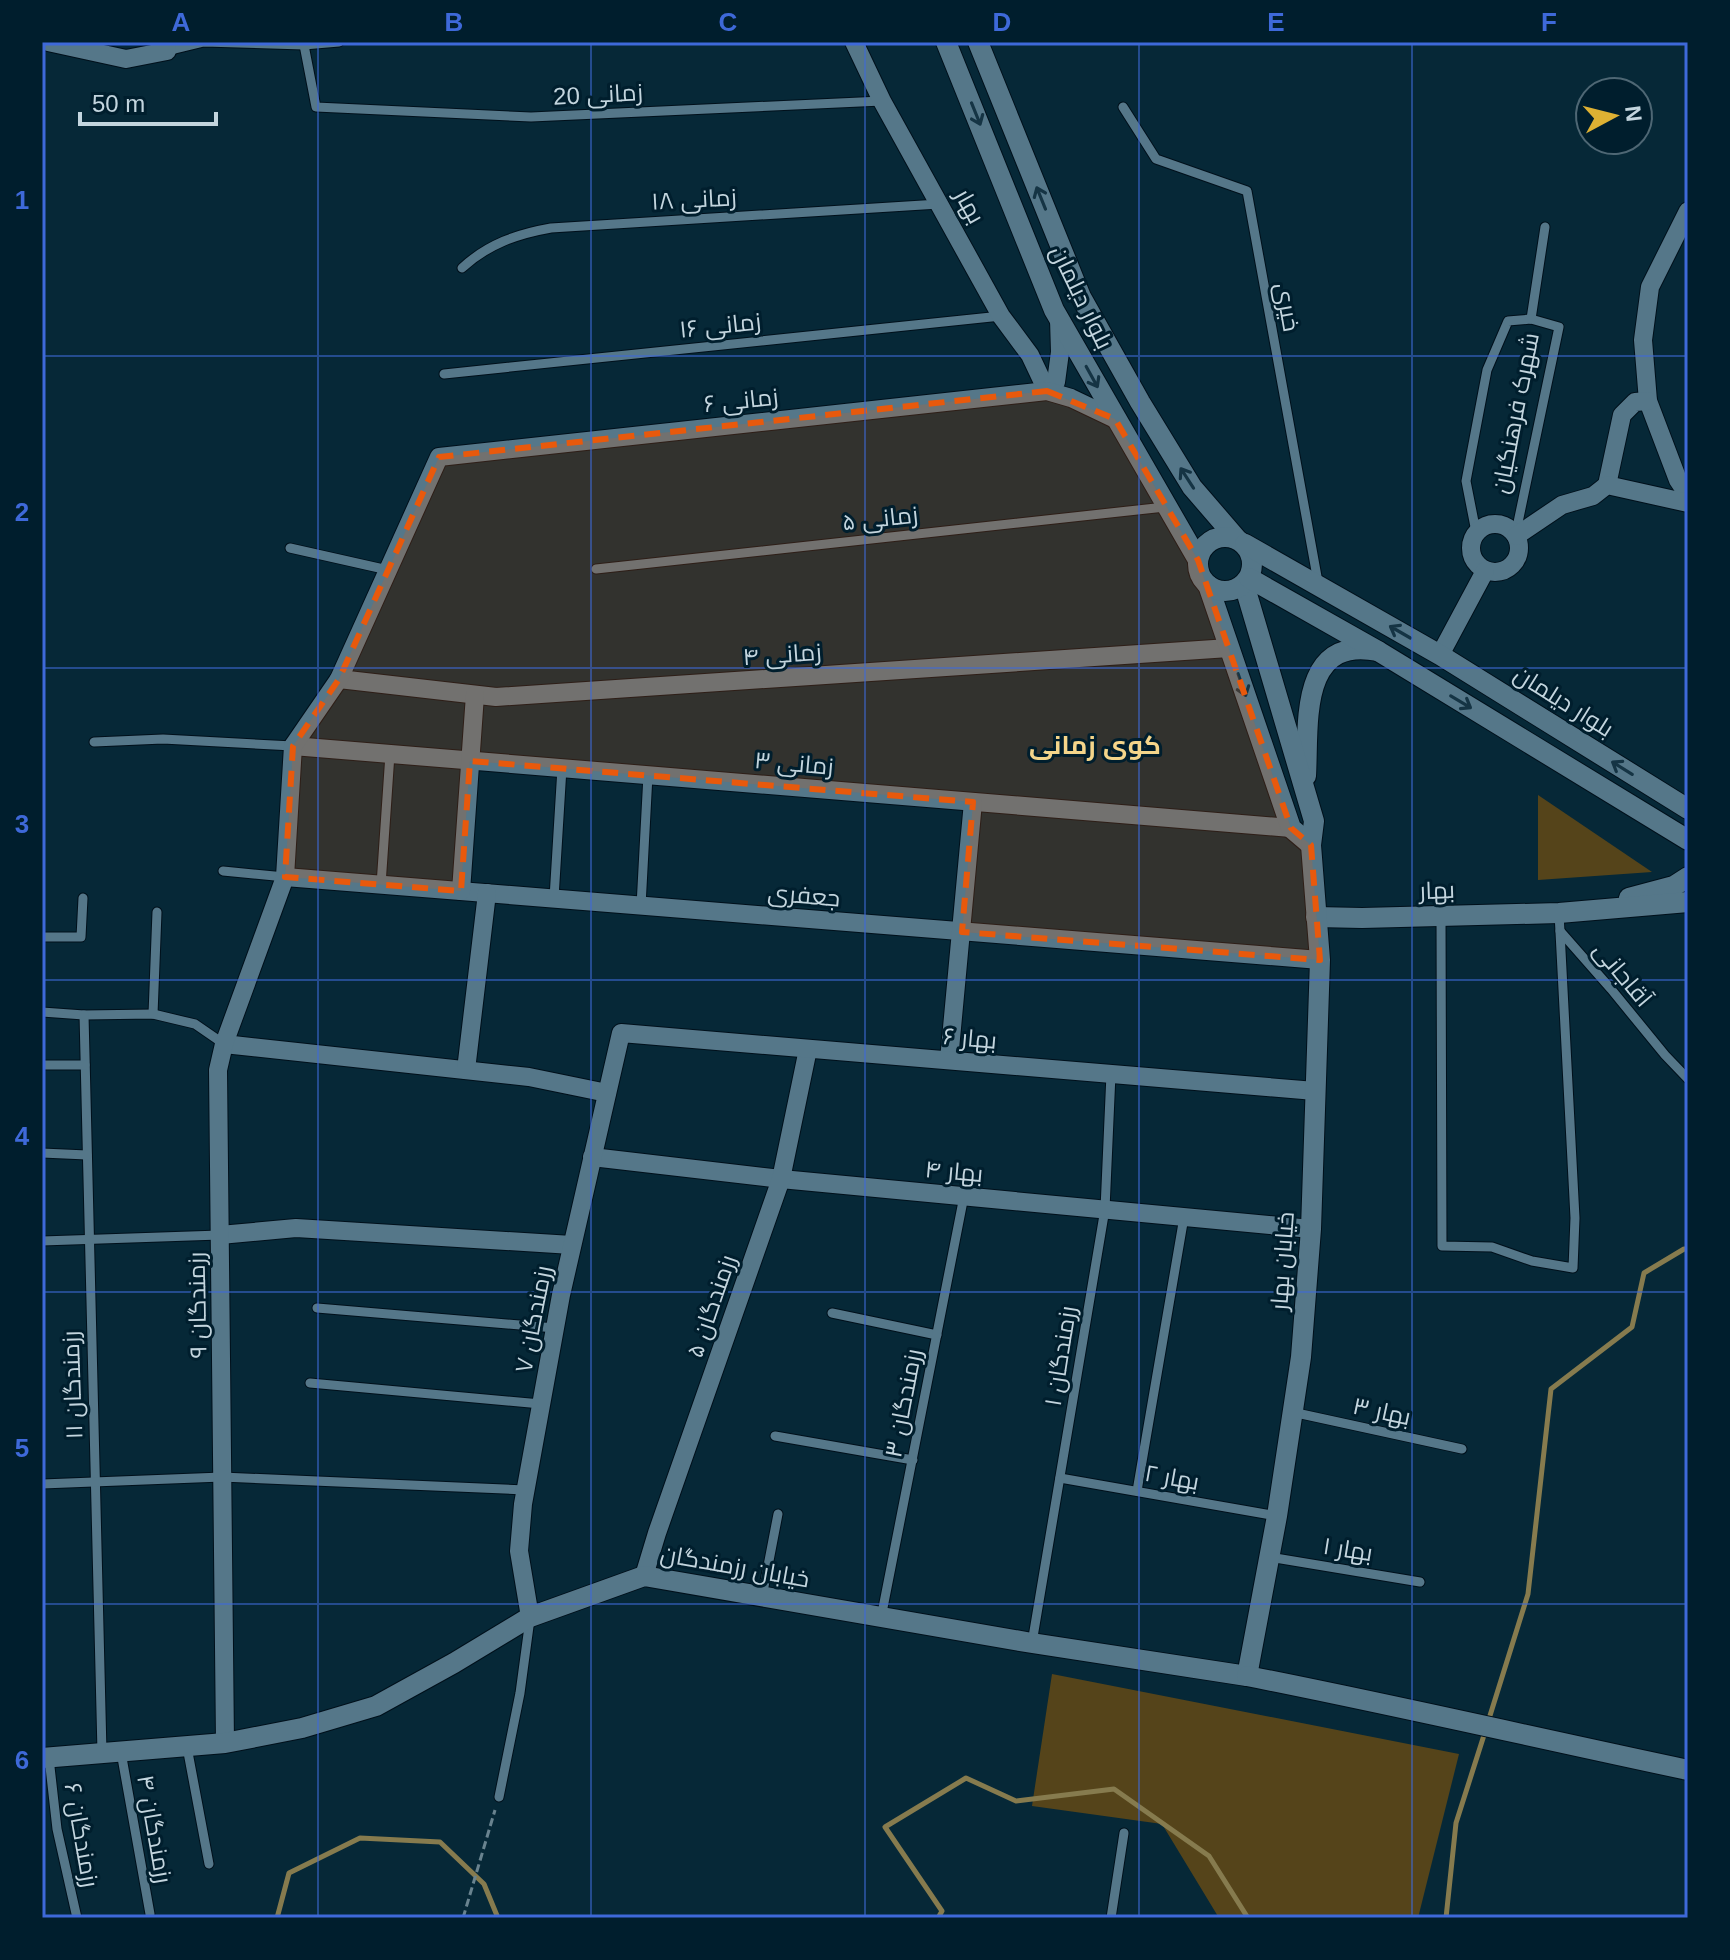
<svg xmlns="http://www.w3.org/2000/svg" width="1730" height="1960" viewBox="0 0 1730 1960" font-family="Helvetica,Cairo,sans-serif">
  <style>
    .green { fill: #55441a }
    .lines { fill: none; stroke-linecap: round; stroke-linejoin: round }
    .stream { stroke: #867b4e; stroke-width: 5 }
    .service-casing { stroke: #00101b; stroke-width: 11 }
    .minor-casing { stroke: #00101b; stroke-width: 20 }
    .tertiary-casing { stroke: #00101b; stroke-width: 22 }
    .secondary-casing { stroke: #00101b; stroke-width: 22 }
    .path { stroke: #69838f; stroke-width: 3; stroke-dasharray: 8 4; stroke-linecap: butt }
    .service { stroke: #557789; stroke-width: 9 }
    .minor { stroke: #557789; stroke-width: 18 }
    .tertiary { stroke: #557789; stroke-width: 20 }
    .secondary { stroke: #557789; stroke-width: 20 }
    .oneway { stroke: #153444 }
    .marked { fill: #e8590c; fill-opacity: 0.2; stroke: #e8590c; stroke-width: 6; stroke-dasharray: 16 10; stroke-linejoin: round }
    .grid { fill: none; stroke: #3e69d9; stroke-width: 2; stroke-opacity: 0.55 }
    .labels { text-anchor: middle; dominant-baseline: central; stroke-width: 6; stroke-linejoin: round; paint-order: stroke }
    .street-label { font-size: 24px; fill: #c3d5de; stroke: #001e2d }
    .neighbourhood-label { font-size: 26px; font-weight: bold; fill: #f4d58a; stroke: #001e2d }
    .neatline { fill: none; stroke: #3e69d9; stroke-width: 3 }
    .grid-label { font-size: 26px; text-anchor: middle; font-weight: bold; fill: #3e69d9 }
  </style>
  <rect width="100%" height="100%" fill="#062837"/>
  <g class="green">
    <polygon points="1538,795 1652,872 1538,880"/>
    <polygon points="1052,1674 1459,1754 1418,1918 1219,1918 1162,1824 1032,1806"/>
  </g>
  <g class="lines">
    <g class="stream">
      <polyline points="1488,1722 1528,1594 1551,1389 1632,1327 1644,1273 1684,1249 1688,1249"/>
      <polyline points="277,1918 289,1873 360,1838 440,1842 484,1884 498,1918"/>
      <polyline points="938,1918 942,1911 885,1827 966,1778 1016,1801 1114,1789 1209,1856 1248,1918"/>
      <polyline points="1446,1918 1456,1823 1485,1732"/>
    </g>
    <g class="service-casing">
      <g id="service">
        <polyline points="304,45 316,107 531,117 882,101"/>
        <polyline points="167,51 204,42 304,45 339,42"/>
        <polyline points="1123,107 1156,159 1247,191 1318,582"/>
        <path d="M462,268c26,-24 55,-34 89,-40l388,-24"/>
        <polyline points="1531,319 1545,227"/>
        <polyline points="444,374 1001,316"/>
        <polyline points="1476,532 1466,481 1487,370 1508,321 1531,319 1559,327 1516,532"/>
        <polyline points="290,548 388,570"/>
        <polyline points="596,569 1165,507"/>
        <polyline points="94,742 163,739 293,746"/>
        <polyline points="223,871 285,877"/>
        <polyline points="381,885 390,754"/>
        <polyline points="554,898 562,768"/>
        <polyline points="641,906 648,775"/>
        <polyline points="1441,916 1442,1246 1492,1247 1532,1261 1573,1268 1575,1218 1559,913"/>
        <polyline points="1560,931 1611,989 1665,1055 1688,1079"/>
        <polyline points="42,937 81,937 83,898"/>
        <polyline points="42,1012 84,1015 153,1014 195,1024 224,1044"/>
        <polyline points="153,1014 157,912"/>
        <polyline points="84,1015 102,1752"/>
        <polyline points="42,1065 85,1065"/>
        <polyline points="42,1153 87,1155"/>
        <polyline points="42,1241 220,1235"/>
        <polyline points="317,1308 555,1328"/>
        <polyline points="832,1313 937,1335"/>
        <polyline points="310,1383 541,1404"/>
        <polyline points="1292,1412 1462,1449"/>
        <polyline points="775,1436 913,1460"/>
        <polyline points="1060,1478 1277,1516"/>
        <polyline points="42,1484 222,1477 525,1490"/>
        <polyline points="1137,1491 1184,1217"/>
        <polyline points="1269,1557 1420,1582"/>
        <polyline points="762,1597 778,1514"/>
        <polyline points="881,1618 964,1196"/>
        <polyline points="1032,1643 1105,1209 1111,1074"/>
        <polyline points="187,1747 209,1864"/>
        <polyline points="121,1752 150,1914"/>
        <polyline points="49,1758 57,1829 77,1918"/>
        <polyline points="499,1797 520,1693 530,1619"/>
        <polyline points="1111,1918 1124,1833"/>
      </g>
    </g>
    <g class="minor-casing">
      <g id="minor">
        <polyline points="48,42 126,59 167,51 166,42"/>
        <polyline points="854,42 882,101 1001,316 1030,355 1047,391"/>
        <polyline points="1688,211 1650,287 1643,340 1648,401 1678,480 1688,495"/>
        <polyline points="1047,391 1056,382 1060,352 1059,319"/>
        <polyline points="1607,485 1622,415 1635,402 1648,401"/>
        <circle cx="1495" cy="548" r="24"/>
        <polyline points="1516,536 1562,505 1593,496 1607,485 1688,503"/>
        <polyline points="1440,655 1485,571"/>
        <polyline points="339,679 496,697 1229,648"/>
        <polyline points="293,746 1291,828"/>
        <polyline points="285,877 1320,960"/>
        <polyline points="461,891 475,695"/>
        <polyline points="224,1044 529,1077 607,1093"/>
        <polyline points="949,1060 973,802"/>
        <polyline points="466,1070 487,893"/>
        <polyline points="592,1157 781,1179 1311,1229"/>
        <polyline points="220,1235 296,1228 572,1245"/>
        <polyline points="644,1576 657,1533 781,1179 808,1049"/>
        <polyline points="530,1617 519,1551 523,1504 561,1295 621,1033 1315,1091"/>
        <polyline points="225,1743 218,1070 224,1044 285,877 293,746 339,679 439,457 1047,391 1071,398 1115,419"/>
      </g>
    </g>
    <g class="tertiary-casing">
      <g id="tertiary">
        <polyline points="1208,585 1291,828 1311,845"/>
        <path d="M1306,776c3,-50 -8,-141 72,-125"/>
        <polyline points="1629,898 1674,886 1688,877"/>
        <polyline points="1316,917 1362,918 1559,913 1688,902"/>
        <polyline points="42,1758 225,1743 302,1728 376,1706 454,1663 530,1617 644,1576 1032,1643 1247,1676 1277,1516 1301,1357 1311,1229 1320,960 1311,845 1314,821 1244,584"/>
      </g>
    </g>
    <g class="secondary-casing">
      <g id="secondary">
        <polyline points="946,42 1054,310 1198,560"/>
        <polyline points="978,42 1081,297 1140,402 1192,487 1236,538"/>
        <circle cx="1225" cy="564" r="27"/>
        <polyline points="1245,544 1440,655 1688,809"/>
        <polyline points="1249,578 1378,651 1688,840"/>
        <path d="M1247,1676c148,29 294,63 441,94"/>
      </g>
    </g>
    <polyline class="path" points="463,1918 495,1810"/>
    <use href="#service" class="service"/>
    <use href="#minor" class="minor"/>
    <use href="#tertiary" class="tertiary"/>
    <use href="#secondary" class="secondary"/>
  </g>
  <defs><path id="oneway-shaft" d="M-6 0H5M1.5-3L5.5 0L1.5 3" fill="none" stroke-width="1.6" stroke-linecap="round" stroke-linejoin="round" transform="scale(2)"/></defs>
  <g class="oneway">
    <use href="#oneway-shaft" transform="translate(976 114) rotate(68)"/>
    <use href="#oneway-shaft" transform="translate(1041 198) rotate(-112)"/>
    <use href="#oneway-shaft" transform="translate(1092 377) rotate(61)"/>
    <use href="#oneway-shaft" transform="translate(1187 478) rotate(-123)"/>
    <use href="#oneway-shaft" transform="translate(1400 632) rotate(-150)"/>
    <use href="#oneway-shaft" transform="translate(1242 685) rotate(71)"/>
    <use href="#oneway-shaft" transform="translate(1461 702) rotate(31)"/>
    <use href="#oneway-shaft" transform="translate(1622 768) rotate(-148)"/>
  </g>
  <path class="marked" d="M1047,391l68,28 83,141 93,268 20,17 9,115 -358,-28 11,-130 -503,-41 -9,130 -176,-14 8,-131 46,-67 100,-222z"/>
  <path class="grid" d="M318,42v1876M591,42v1876M865,42v1876M1139,42v1876M1412,42v1876M42,356h1646M42,668h1646M42,980h1646M42,1292h1646M42,1604h1646"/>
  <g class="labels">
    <g class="street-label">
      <text transform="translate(598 94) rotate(-3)">زمانی 20</text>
      <text transform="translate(694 199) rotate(-3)">زمانی ۱۸</text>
      <text transform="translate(970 206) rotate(61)">بهار</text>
      <text transform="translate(1082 297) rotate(64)">بلوار دیلمان</text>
      <text transform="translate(1288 307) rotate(80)">خیری</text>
      <text transform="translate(720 325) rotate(-6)">زمانی ۱۶</text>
      <text transform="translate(741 400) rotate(-6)">زمانی ۶</text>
      <text transform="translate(1515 413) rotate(-79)">شهرک فرهنگیان</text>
      <text transform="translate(880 518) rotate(-6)">زمانی ۵</text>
      <text transform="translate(782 654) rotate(-4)">زمانی ۴</text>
      <text transform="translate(1564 701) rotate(32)">بلوار دیلمان</text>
      <text transform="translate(794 763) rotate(5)">زمانی ۳</text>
      <text transform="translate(1437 890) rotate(-2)">بهار</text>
      <text transform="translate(804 895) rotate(5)">جعفری</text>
      <text transform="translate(1623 974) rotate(50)">آقاجانی</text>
      <text transform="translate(970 1038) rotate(5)">بهار ۶</text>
      <text transform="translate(954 1171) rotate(5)">بهار ۴</text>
      <text transform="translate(1282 1261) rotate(-86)">خیابان بهار</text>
      <text transform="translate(197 1305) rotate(-91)">رزمندگان ۹</text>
      <text transform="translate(711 1306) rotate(-71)">رزمندگان ۵</text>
      <text transform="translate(533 1319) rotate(-79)">رزمندگان ۷</text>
      <text transform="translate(1060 1356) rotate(-81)">رزمندگان ۱</text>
      <text transform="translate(72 1385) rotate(-92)">رزمندگان ۱۱</text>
      <text transform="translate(903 1403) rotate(-79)">رزمندگان ۳</text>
      <text transform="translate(1382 1411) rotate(12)">بهار ۳</text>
      <text transform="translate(1172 1477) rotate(10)">بهار ۲</text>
      <text transform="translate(1348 1549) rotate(9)">بهار ۱</text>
      <text transform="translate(735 1566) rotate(10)">خیابان رزمندگان</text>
      <text transform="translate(155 1829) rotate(80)">رزمندگان ۴</text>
      <text transform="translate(82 1835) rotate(80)">رزمندگان ۶</text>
    </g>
    <g class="neighbourhood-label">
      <text x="1095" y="745">کوی زمانی</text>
    </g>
  </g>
  <rect width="1730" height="1960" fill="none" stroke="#001e2d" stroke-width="88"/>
  <g transform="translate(1614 116) rotate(83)"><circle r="38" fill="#001e2d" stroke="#4e6774" stroke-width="2"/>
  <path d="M0-6L14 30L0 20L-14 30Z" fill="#deb133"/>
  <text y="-12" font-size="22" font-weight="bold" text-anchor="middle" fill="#c3d5de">N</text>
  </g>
  <path d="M80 112v12h136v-12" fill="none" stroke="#c3d5de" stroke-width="4"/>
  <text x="92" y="112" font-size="24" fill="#c3d5de" stroke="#001e2d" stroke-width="6" paint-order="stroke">50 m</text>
  <rect x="44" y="44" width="1642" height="1872" class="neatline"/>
  <g class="grid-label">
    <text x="181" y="31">A</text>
    <text x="454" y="31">B</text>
    <text x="728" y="31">C</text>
    <text x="1002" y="31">D</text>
    <text x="1276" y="31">E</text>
    <text x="1549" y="31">F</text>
    <text x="22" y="209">1</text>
    <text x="22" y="521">2</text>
    <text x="22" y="833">3</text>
    <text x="22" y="1145">4</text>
    <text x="22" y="1457">5</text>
    <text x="22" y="1769">6</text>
  </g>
</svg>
